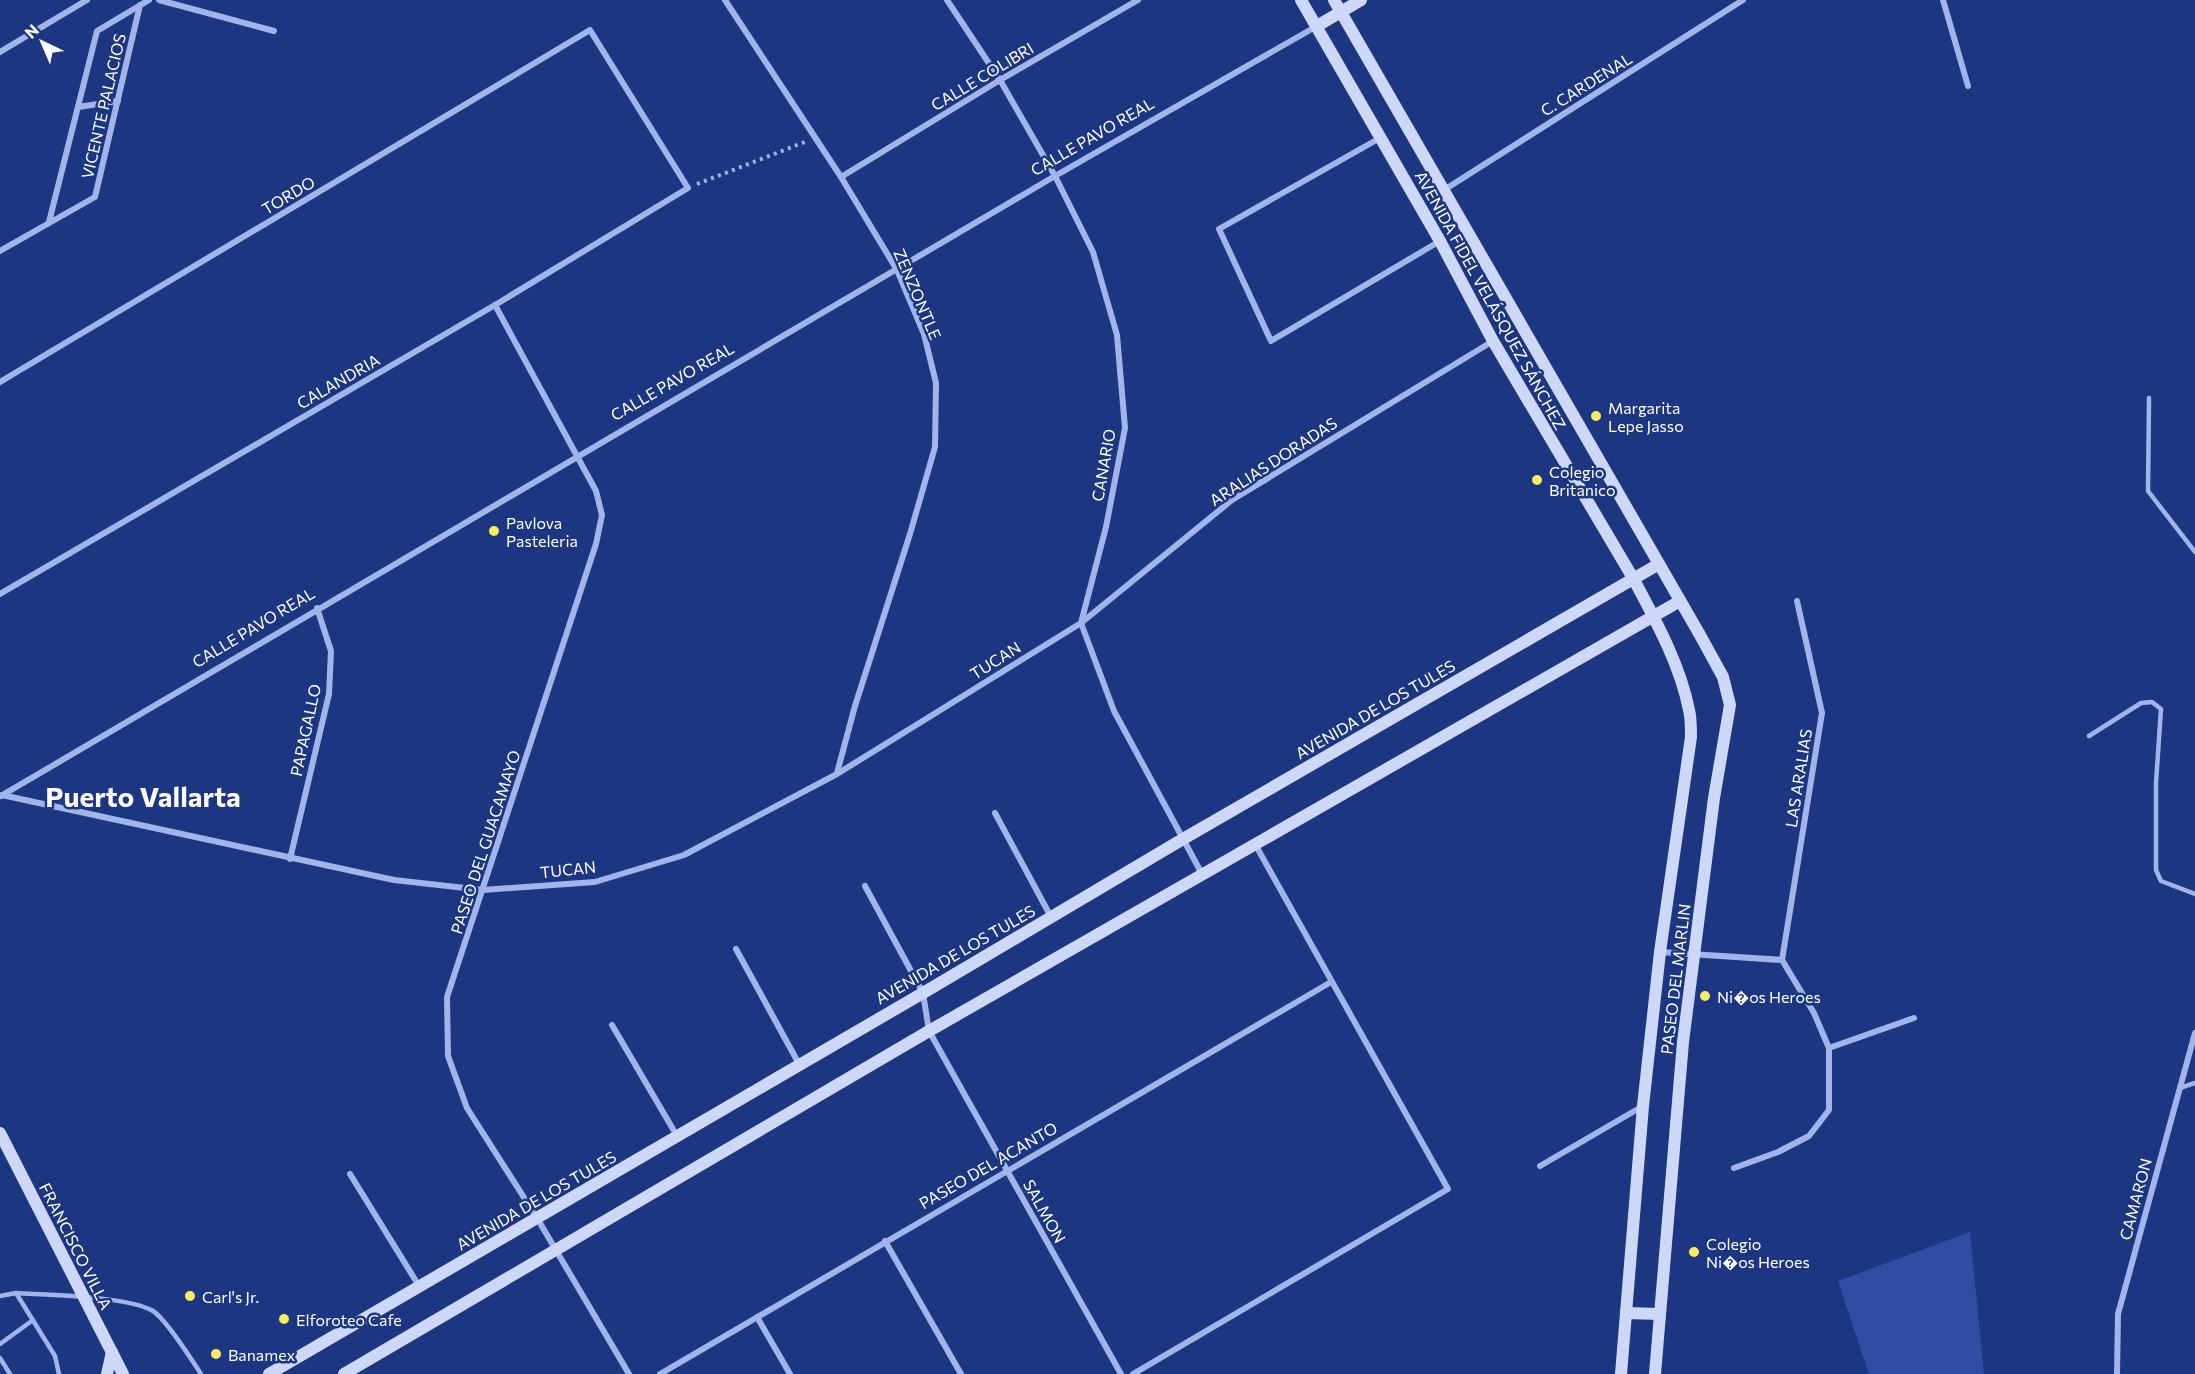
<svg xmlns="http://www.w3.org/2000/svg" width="2195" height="1374" viewBox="0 0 2195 1374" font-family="Commissioner,sans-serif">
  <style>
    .green { fill: #304da1 }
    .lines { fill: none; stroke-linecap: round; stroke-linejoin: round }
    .path { stroke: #a2b5ea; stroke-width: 4; stroke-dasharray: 3 4.5; stroke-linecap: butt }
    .lane { stroke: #a2b5ea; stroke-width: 4.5 }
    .street { stroke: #a2b5ea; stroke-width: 6 }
    .secondary { stroke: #cdd7f7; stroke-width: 12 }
    .poi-dot { fill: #faeb60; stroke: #1d3682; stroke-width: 2 }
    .labels { text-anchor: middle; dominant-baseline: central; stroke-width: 5; stroke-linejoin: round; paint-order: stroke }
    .street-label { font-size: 16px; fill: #fff; stroke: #1d3682 }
    .poi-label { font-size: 16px; fill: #fff; stroke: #1d3682; text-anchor: start }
    .town-label { font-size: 28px; font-weight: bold; fill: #fff; stroke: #1d3682 }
  </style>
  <rect width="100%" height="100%" fill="#1d3682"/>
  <polygon class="green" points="1970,1232 1984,1374 1869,1374 1838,1281"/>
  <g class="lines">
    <polyline class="path" points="697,184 805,142"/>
    <g class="lane">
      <polyline points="2149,398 2148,491 2195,552"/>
      <polyline points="2089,736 2141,703 2152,702 2161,709 2156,783 2156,870 2161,881 2195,894"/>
      <polyline points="2180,1088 2195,1083"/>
      <polyline points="16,1293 55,1356 59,1374"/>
      <path d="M0,1296l16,-3c33,2 111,3 137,18 14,9 38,48 48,63"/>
      <polyline points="0,1344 33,1320"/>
      <polyline points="0,1358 10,1374"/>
    </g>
    <g class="street">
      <polyline points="159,0 274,31"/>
      <polyline points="725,0 841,177 897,270 924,334 936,383 935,447 910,534 855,706 837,773"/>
      <polyline points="947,0 1000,80 1055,176 1093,252 1117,335 1125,428 1106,527 1081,623 1114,711 1202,874"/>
      <polyline points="1943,0 1968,86"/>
      <polyline points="0,52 87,0"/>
      <polyline points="78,107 118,101"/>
      <polyline points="1380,138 1219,229 1271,341 1440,241"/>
      <polyline points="841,177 1000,80 1138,0"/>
      <polyline points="1444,190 1743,0"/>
      <polyline points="49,222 97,31 149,0"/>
      <polyline points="0,251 95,197 140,5"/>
      <polyline points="495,305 596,491 602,515 596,544 447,997 448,1056 467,1108 537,1218 629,1374"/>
      <polyline points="0,382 590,30 688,188 495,305 0,594"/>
      <polyline points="2,795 394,880 483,890 595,882 684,855 837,774 1081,623 1232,500 1493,341"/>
      <polyline points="1,796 1055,176 1317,26"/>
      <polyline points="995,813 1051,917"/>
      <polyline points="290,859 329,694 331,651 317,608"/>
      <polyline points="865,886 923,993 929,1031 1121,1374"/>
      <polyline points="736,949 799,1064"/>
      <polyline points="1660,952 1782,960"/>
      <polyline points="612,1025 677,1136"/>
      <polyline points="1829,1048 1914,1018"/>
      <polyline points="1540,1166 1643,1106"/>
      <polyline points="1734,1168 1778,1152 1809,1136 1829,1110 1829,1048 1814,1013 1782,960 1822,713 1797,601"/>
      <polyline points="350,1174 419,1286"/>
      <polyline points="885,1241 961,1374"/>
      <polyline points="757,1317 790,1374"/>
      <polyline points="660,1374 1331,982"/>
      <polyline points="1133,1374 1448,1189 1255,844"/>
      <polyline points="2117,1374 2118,1314 2195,1033"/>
    </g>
    <g class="secondary">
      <path d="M1301,0l139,241 53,100 140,237c22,41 47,86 56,132 2,8 2,18 2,27l-31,215 -17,154 -22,268"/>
      <polyline points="1334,0 1700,635 1723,677 1730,705 1714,798 1683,1042 1655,1374"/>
      <polyline points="1317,26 1361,0"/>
      <polyline points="0,1133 123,1374"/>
      <polyline points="1626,1313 1660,1314"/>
      <polyline points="107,1374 112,1352"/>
      <polyline points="269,1374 923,993 1183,839 1659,564"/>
      <polyline points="344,1374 929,1031 1680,601"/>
    </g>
  </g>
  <g class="poi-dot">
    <circle cx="1596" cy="416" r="6"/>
    <circle cx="1537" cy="480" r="6"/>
    <circle cx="494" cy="531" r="6"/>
    <circle cx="1705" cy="996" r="6"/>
    <circle cx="1694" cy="1252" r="6"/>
    <circle cx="190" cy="1296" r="6"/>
    <circle cx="284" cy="1319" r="6"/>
    <circle cx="216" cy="1354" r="6"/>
  </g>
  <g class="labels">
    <g class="street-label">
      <text transform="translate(982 76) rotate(-31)">CALLE COLIBRI</text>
      <text transform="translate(1586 84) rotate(-32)">C. CARDENAL</text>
      <text transform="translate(103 106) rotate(-77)">VICENTE PALACIOS</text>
      <text transform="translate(1092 136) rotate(-30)">CALLE PAVO REAL</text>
      <text transform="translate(288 195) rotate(-31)">TORDO</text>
      <text transform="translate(918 294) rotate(67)">ZENZONTLE</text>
      <text transform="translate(1491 300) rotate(61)">AVENIDA FIDEL VELÁSQUEZ SÁNCHEZ</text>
      <text transform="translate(338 381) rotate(-30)">CALANDRIA</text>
      <text transform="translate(672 381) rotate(-30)">CALLE PAVO REAL</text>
      <text transform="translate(1273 461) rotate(-33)">ARALIAS DORADAS</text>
      <text transform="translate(1103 465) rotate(-80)">CANARIO</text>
      <text transform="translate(253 627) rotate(-31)">CALLE PAVO REAL</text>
      <text transform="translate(995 660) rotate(-32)">TUCAN</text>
      <text transform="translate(1375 709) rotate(-30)">AVENIDA DE LOS TULES</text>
      <text transform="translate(305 730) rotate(-78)">PAPAGALLO</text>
      <text transform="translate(1798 778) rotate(-81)">LAS ARALIAS</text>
      <text transform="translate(485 842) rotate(-72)">PASEO DEL GUACAMAYO</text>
      <text transform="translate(568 869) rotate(-6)">TUCAN</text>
      <text transform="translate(955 954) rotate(-30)">AVENIDA DE LOS TULES</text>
      <text transform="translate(1675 979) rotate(-83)">PASEO DEL MARLIN</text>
      <text transform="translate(988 1165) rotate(-30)">PASEO DEL ACANTO</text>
      <text transform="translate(2135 1199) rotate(-75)">CAMARON</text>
      <text transform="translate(536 1200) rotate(-30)">AVENIDA DE LOS TULES</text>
      <text transform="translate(1045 1211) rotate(61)">SALMON</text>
      <text transform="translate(76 1246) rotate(63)">FRANCISCO VILLA</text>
    </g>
    <g class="poi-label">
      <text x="1608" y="407">Margarita<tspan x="1608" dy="18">Lepe Jasso</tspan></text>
      <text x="1549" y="471">Colegio<tspan x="1549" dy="18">Britanico</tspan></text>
      <text x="506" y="522">Pavlova<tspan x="506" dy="18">Pasteleria</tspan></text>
      <text x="1717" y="996">Ni�os Heroes</text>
      <text x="1706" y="1243">Colegio<tspan x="1706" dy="18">Ni�os Heroes</tspan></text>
      <text x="202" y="1296">Carl's Jr.</text>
      <text x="296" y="1319">Elforoteo Cafe</text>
      <text x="228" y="1354">Banamex</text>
    </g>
    <g class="town-label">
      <text x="143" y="796">Puerto Vallarta</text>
    </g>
  </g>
  <g transform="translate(42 42) rotate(316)" stroke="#1d3682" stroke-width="4.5" paint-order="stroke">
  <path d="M0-4.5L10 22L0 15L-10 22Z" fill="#ffffff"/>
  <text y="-9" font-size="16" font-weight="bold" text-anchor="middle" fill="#ffffff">N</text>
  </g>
</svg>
